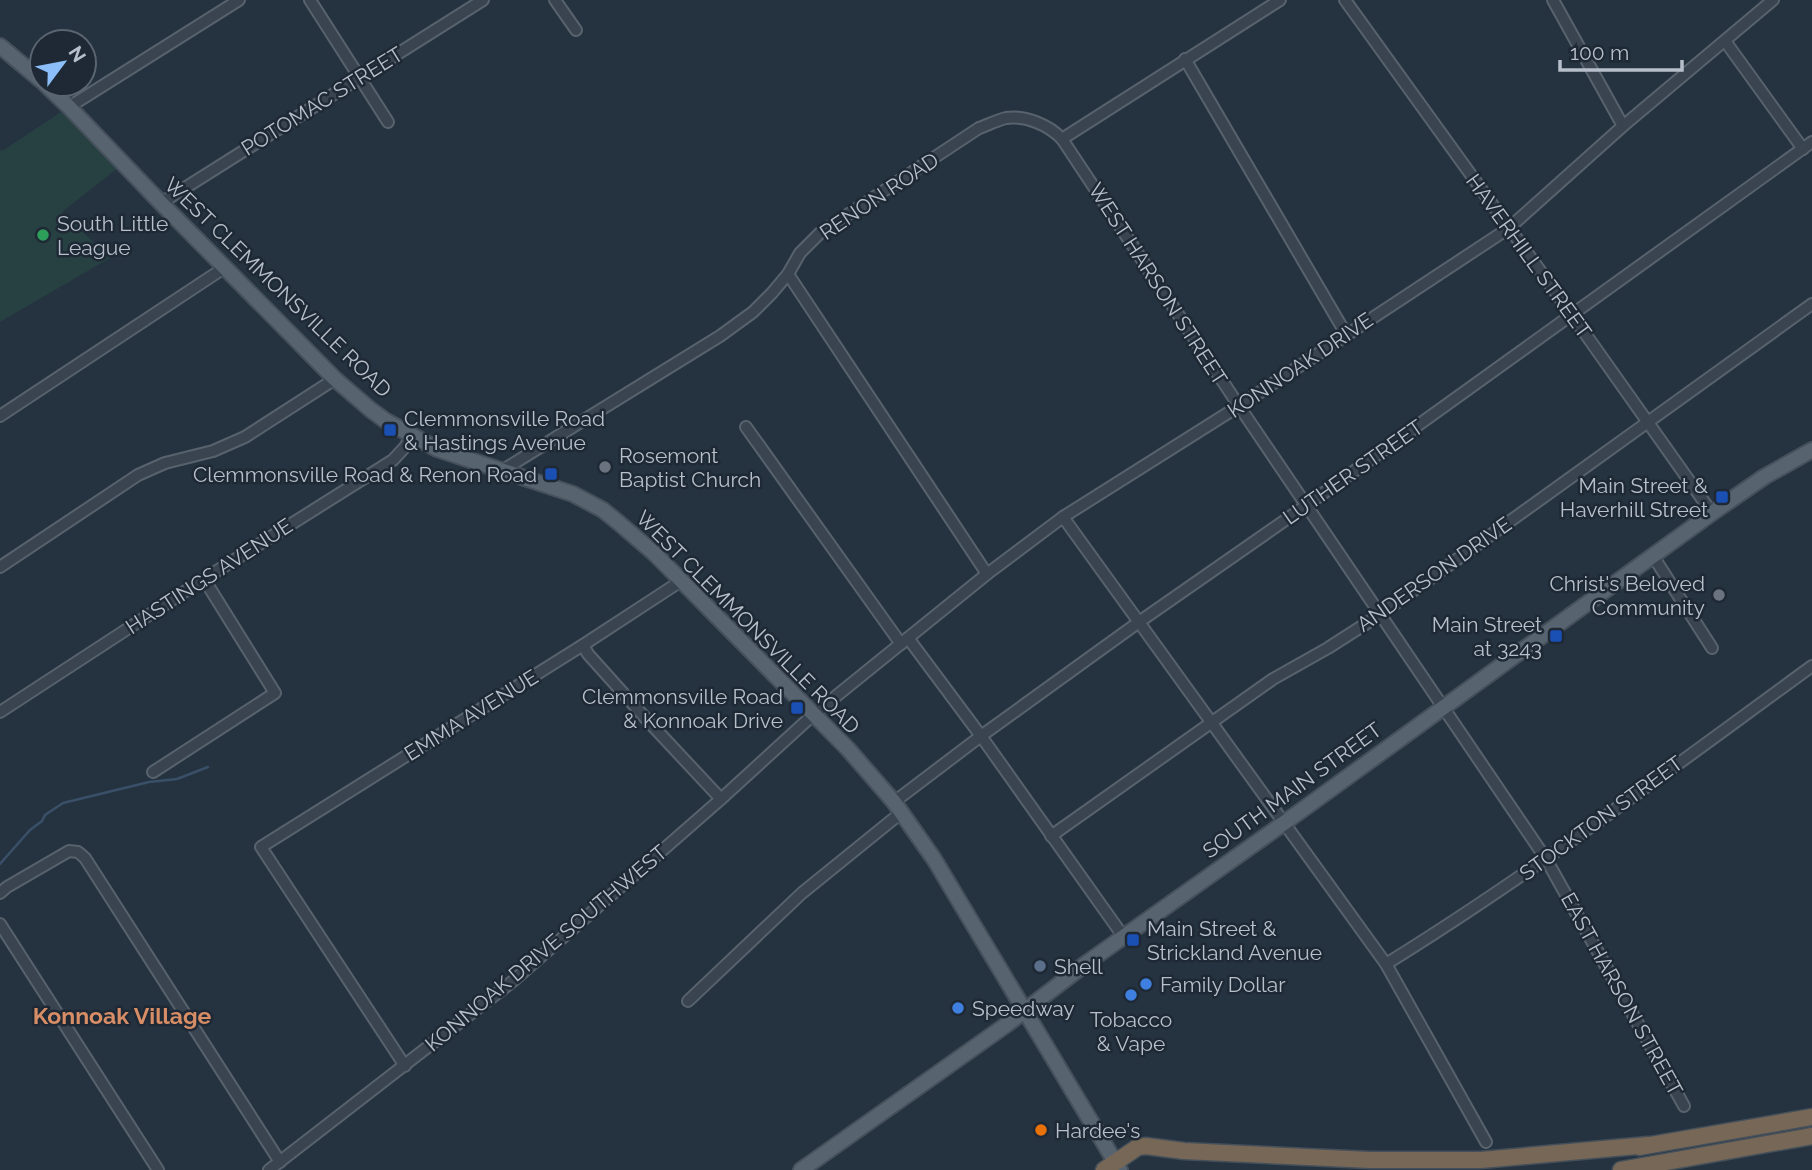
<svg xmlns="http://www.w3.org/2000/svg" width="1812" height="1170" viewBox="0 0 1812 1170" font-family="Raleway,sans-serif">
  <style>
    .green { fill: #274041 }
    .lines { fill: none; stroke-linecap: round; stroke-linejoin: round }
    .stream { stroke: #395068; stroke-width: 2.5 }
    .minor-casing { stroke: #57626d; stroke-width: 14 }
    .major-casing { stroke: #46505c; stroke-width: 18 }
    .highway-casing { stroke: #444f5a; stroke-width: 19 }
    .minor { stroke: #394450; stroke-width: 10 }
    .major { stroke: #576470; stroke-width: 14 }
    .highway { stroke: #766756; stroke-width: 16 }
    .leisure-dot { fill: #2e9e5b; stroke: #1e2935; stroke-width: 2.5 }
    .transit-dot { fill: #1a4fb4; stroke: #1e2935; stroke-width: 2.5 }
    .worship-dot { fill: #6b7280; stroke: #1e2935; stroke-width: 2.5 }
    .service-dot { fill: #5c6f8a; stroke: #1e2935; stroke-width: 2.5 }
    .shop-dot { fill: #3f7fe0; stroke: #1e2935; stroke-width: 2.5 }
    .food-dot { fill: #e8710a; stroke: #1e2935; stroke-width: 2.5 }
    .labels { text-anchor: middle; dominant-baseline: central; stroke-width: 5; stroke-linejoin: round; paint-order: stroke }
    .street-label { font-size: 21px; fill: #b6bfca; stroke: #1e2935 }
    .poi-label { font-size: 21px; fill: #b6bfca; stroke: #1e2935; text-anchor: start }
    .neighbourhood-label { font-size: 23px; font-weight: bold; fill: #d78d65; stroke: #1e2935 }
  </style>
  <rect width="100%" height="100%" fill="#253340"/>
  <polygon class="green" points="61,112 118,168 62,212 110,258 0,322 0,149 2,151"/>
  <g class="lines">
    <polyline class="stream" points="0,864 30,830 42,821 45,815 63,803 149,782 177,779 208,767"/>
    <g class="minor-casing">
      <g id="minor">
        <polyline points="310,0 388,122"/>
        <polyline points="555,0 576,30"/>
        <polyline points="1345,0 1572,315 1712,513"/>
        <polyline points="1553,0 1623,126"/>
        <polyline points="1725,41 1803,149"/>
        <polyline points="1185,59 1346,334"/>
        <polyline points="69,107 239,0"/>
        <polyline points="1062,139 1280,0"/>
        <polyline points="161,203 483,0"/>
        <polyline points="788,274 987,574"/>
        <polyline points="0,416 224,268"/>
        <polyline points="746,427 901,644"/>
        <path d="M503,470l217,-134 33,-24 19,-19 16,-19 12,-21 20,-20 159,-105c9,-3 18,-8 27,-10 19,-3 43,7 56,21l177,267 307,453 138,247"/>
        <polyline points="1063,517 1386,964 1486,1142"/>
        <polyline points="1653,556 1712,648"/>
        <polyline points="0,567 138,475 165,463 213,451 245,437 335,379"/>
        <polyline points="908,638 981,736 1123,936"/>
        <polyline points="583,645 588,654 649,722 721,799"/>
        <polyline points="0,712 204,579 393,460 405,447 412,435"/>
        <polyline points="153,772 275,693 204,579"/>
        <polyline points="894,802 981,736 1139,622 1307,505 1812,142"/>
        <polyline points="1051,836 1273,679 1328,648 1381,614 1812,304"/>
        <polyline points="0,893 7,887 69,851 78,852 85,858 280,1162"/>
        <polyline points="0,924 158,1170"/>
        <path d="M1386,964c147,-91 286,-196 426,-298"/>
        <polyline points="688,1001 802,893 902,812"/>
        <polyline points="405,1066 261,847 583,645 681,581"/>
        <polyline points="269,1170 513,981 721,799 814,714 987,574 1063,517 1239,406 1509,228 1623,126 1773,0"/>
      </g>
    </g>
    <g class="major-casing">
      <g id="major">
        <polyline points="0,46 42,81"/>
        <polyline points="45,84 69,107 161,203 335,379 371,410 386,421 437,449 573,494 603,510 619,523 655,554 848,749 894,802 934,859 1120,1170"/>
        <polyline points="801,1170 1006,1025 1088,962 1284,823 1712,513 1764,477 1812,450"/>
      </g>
    </g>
    <g class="highway-casing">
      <g id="highway">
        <polyline points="1639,1147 1812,1117"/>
        <polyline points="1104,1170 1138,1147 1146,1146 1184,1151 1370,1160 1481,1160 1648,1145"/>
        <polyline points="1621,1170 1812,1136"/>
      </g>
    </g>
    <use href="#minor" class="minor"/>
    <use href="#major" class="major"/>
    <use href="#highway" class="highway"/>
  </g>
  <circle class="leisure-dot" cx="43" cy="235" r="7"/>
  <g class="transit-dot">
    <rect x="383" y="423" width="14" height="14" rx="3.5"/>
    <rect x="544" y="467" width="14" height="14" rx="3.5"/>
    <rect x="1715" y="490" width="14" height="14" rx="3.5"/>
    <rect x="1549" y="629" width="14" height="14" rx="3.5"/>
    <rect x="790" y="701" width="14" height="14" rx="3.5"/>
    <rect x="1126" y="933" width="14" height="14" rx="3.5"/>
  </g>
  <g class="worship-dot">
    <circle cx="605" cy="467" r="7"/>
    <circle cx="1719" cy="595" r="7"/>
  </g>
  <circle class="service-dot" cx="1040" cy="966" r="7"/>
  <g class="shop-dot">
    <circle cx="1146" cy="984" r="7"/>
    <circle cx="1131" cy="995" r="7"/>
    <circle cx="958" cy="1008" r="7"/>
  </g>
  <circle class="food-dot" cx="1041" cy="1130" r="7"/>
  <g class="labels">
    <g class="street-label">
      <text transform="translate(322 101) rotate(-32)">POTOMAC STREET</text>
      <text transform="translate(879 196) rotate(-34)">RENON ROAD</text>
      <text transform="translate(1529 256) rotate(54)">HAVERHILL STREET</text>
      <text transform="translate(1158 284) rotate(57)">WEST HARSON STREET</text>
      <text transform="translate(278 287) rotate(44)">WEST CLEMMONSVILLE ROAD</text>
      <text transform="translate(1300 365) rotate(-34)">KONNOAK DRIVE</text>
      <text transform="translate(1353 472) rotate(-35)">LUTHER STREET</text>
      <text transform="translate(1434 574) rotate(-35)">ANDERSON DRIVE</text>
      <text transform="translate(209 576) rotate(-33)">HASTINGS AVENUE</text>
      <text transform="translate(748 622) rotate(45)">WEST CLEMMONSVILLE ROAD</text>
      <text transform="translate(471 715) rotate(-32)">EMMA AVENUE</text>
      <text transform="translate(1292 790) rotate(-36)">SOUTH MAIN STREET</text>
      <text transform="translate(1601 818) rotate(-36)">STOCKTON STREET</text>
      <text transform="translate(546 948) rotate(-40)">KONNOAK DRIVE SOUTHWEST</text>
      <text transform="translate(1622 994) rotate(61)">EAST HARSON STREET</text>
    </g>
    <g class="poi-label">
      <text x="57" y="223">South Little<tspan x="57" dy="24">League</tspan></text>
      <text x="404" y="418">Clemmonsville Road<tspan x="404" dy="24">&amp; Hastings Avenue</tspan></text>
      <text x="619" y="455">Rosemont<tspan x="619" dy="24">Baptist Church</tspan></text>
      <text x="537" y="474" text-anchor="end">Clemmonsville Road &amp; Renon Road</text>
      <text x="1708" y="485" text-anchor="end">Main Street &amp;<tspan x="1708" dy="24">Haverhill Street</tspan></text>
      <text x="1705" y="583" text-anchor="end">Christ's Beloved<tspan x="1705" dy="24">Community</tspan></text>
      <text x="1542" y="624" text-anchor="end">Main Street<tspan x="1542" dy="24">at 3243</tspan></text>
      <text x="783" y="696" text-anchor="end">Clemmonsville Road<tspan x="783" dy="24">&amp; Konnoak Drive</tspan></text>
      <text x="1147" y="928">Main Street &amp;<tspan x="1147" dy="24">Strickland Avenue</tspan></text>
      <text x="1054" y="966">Shell</text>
      <text x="1160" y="984">Family Dollar</text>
      <text x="972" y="1008">Speedway</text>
      <text x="1131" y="1019" text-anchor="middle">Tobacco<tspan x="1131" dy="24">&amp; Vape</tspan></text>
      <text x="1055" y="1130">Hardee's</text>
    </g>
    <g class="neighbourhood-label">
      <text x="122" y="1015">Konnoak Village</text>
    </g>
  </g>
  <g transform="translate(63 63) rotate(58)"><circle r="33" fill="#1e2935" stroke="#5b6571" stroke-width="2"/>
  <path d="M0-5L12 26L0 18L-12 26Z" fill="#8cbff9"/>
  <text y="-10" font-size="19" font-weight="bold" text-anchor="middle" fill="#b6bfca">N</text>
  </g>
  <path d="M1560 60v10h122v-10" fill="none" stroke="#b6bfca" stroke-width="3.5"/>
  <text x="1570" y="60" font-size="21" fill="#b6bfca" stroke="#1e2935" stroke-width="5" paint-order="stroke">100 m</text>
</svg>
